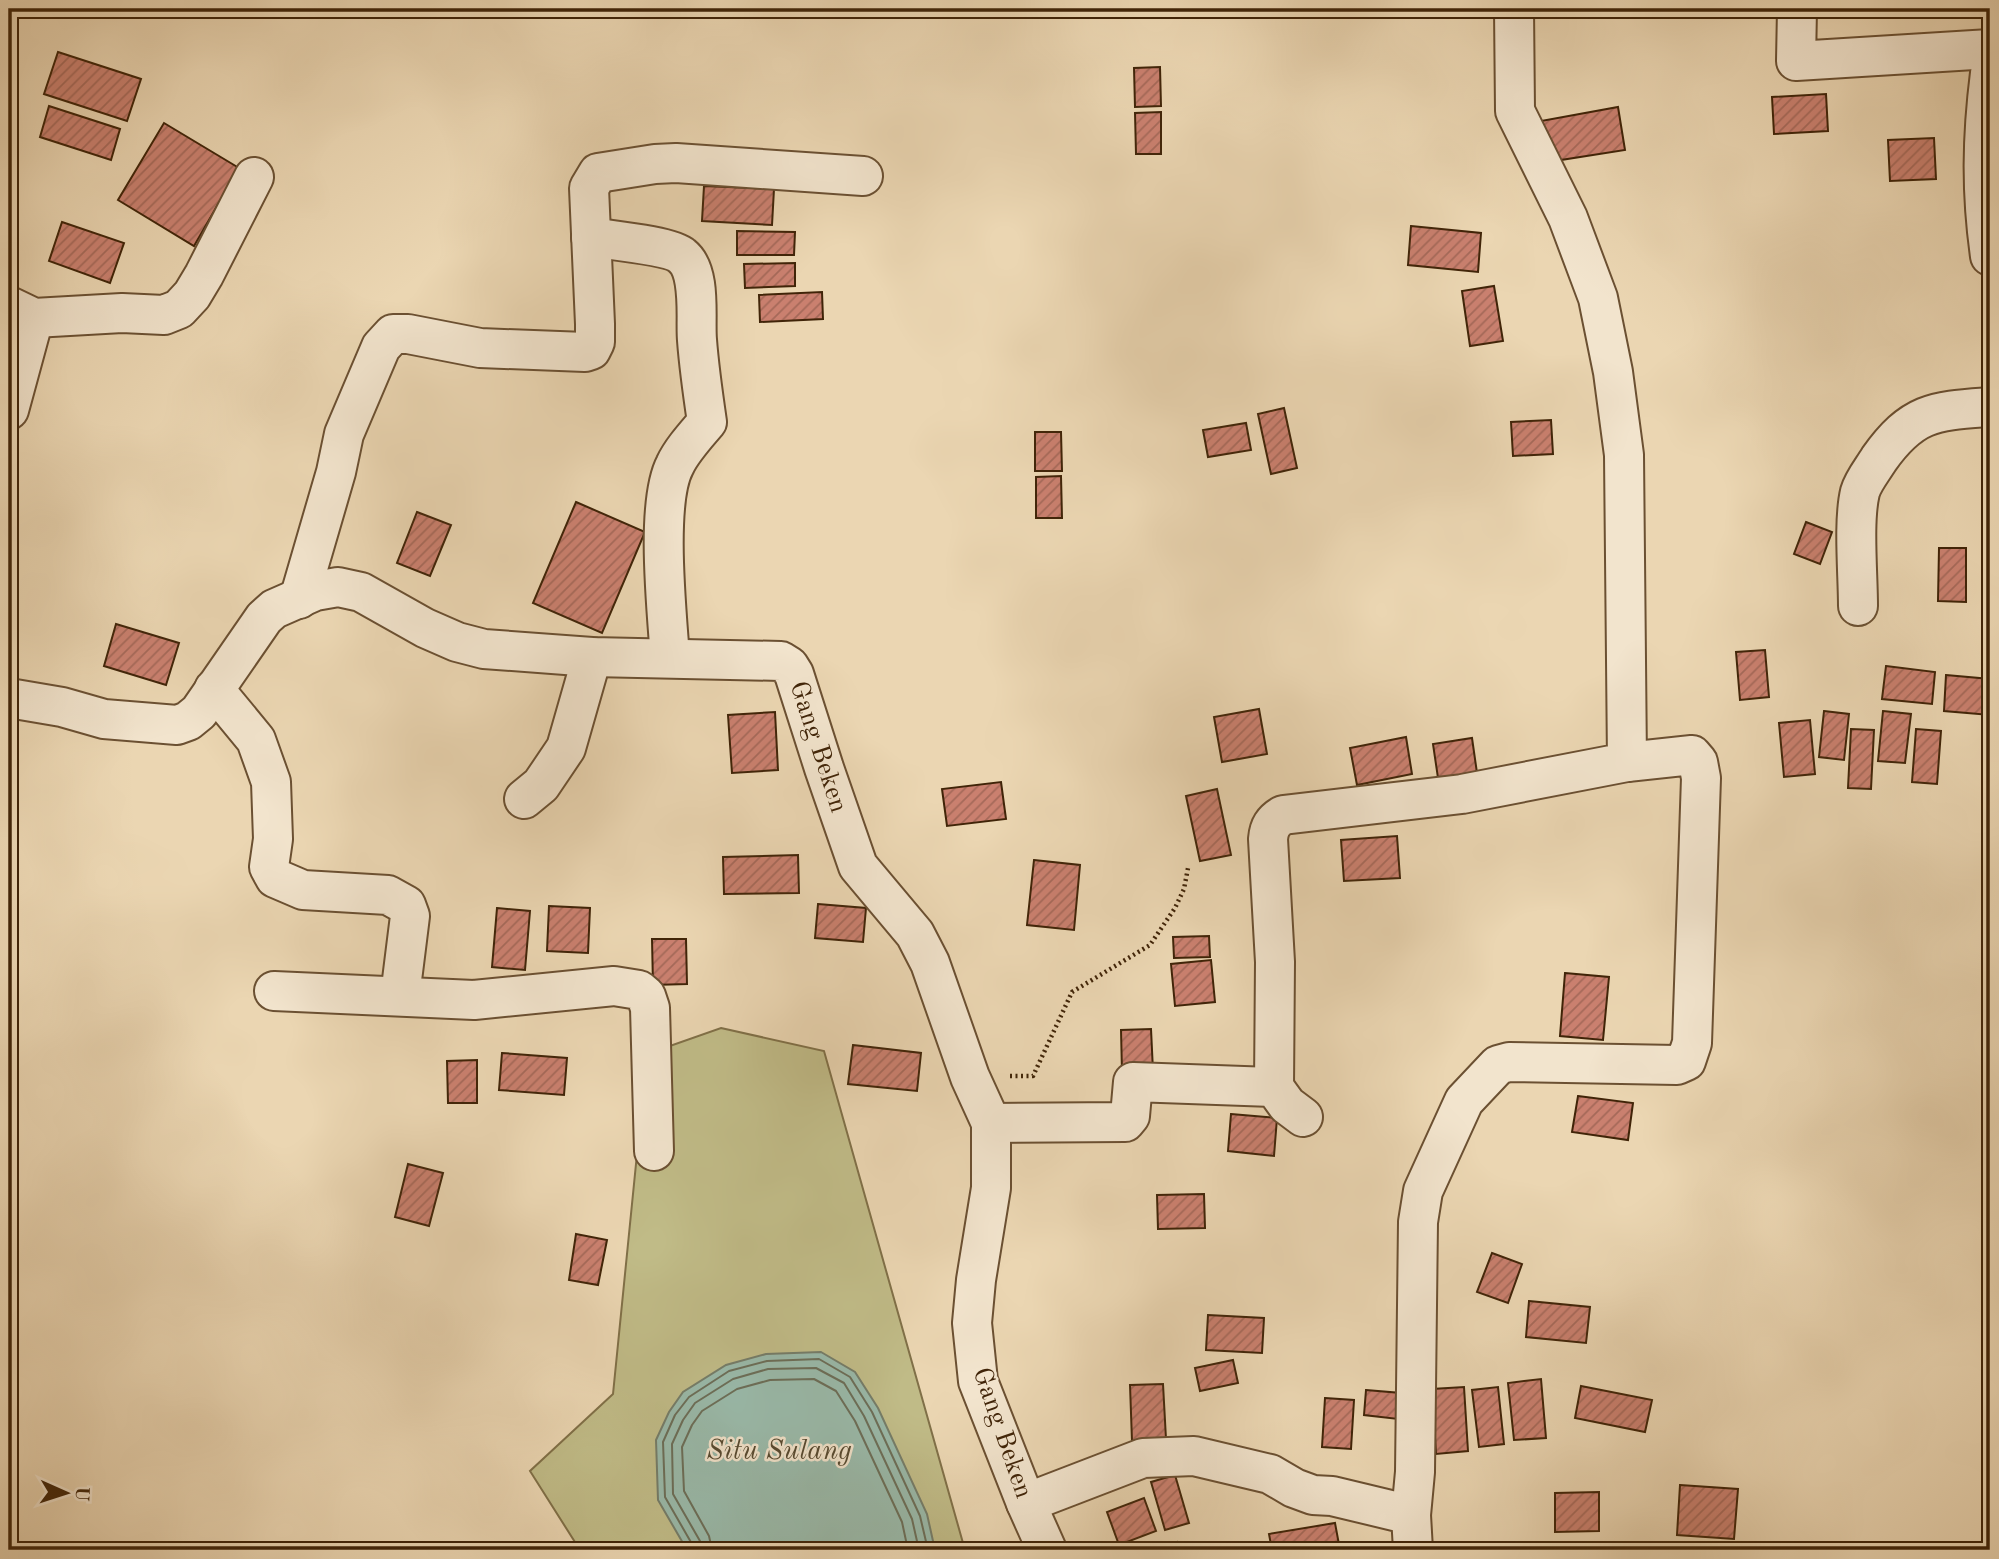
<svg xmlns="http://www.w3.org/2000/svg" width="1999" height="1559" viewBox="0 0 1999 1559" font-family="'Old Standard TT',serif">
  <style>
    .grass { fill: #c0bb87; stroke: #807048; stroke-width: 2 }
    .water { fill: #99b9a9; stroke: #757d69; stroke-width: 2 }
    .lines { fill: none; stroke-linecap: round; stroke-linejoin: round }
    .shore { stroke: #6c6e58; stroke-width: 2 }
    .building { fill: url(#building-hatch); stroke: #402408; stroke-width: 2 }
    .minor-casing { stroke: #6b5032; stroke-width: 42 }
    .path { stroke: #402408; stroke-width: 4.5; stroke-dasharray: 2 3.5; stroke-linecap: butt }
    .minor { stroke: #f2e4cd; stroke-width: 38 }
    .labels { text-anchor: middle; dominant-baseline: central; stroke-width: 5; stroke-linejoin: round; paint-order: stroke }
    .street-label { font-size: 26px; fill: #402408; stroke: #f2e4cd }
    .water-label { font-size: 28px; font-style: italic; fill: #564930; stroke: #f2e4cd }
  </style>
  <defs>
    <pattern id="building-hatch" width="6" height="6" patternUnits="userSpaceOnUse" patternTransform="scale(1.75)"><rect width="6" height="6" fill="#ca806f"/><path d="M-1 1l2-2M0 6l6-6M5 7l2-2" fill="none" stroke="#a56959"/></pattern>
  </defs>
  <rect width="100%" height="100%" fill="#ebd6b2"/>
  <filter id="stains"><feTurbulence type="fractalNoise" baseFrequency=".00286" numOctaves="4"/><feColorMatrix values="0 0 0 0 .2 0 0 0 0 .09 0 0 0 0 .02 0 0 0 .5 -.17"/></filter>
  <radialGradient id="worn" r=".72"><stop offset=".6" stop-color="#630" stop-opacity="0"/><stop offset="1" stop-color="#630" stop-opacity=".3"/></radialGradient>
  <polygon class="grass" points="721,1028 824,1051 963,1543 969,1550 580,1550 530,1471 613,1394 647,1054"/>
  <polygon class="water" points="821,1352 855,1372 878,1408 927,1514 935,1550 687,1550 658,1500 656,1440 669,1412 683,1392 726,1365 766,1354"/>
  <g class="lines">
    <g class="shore">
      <polyline points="693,1550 692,1544 665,1497 663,1442 675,1415 689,1397 729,1371 767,1361 819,1359 850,1377 872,1412 920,1516 928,1550"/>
      <polyline points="701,1550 700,1541 673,1494 672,1444 683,1420 695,1403 733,1379 768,1369 816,1368 844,1383 864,1416 912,1519 919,1550"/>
      <polyline points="712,1550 709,1536 684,1491 682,1447 692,1425 702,1411 737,1389 770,1380 814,1379 836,1391 855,1421 902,1522 908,1550"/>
    </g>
  </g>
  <g class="building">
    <polygon points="1705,9 1740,9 1739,16"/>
    <polygon points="58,52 141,79 127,121 44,94"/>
    <polygon points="1160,67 1161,106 1135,107 1134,68"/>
    <polygon points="1826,94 1828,131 1774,134 1772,97"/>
    <polygon points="49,106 120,129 111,160 40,137"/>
    <polygon points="1618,107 1625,150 1548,162 1541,121"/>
    <polygon points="1161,112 1161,154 1136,154 1135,113"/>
    <polygon points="164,123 239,168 194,246 118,200"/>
    <polygon points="1934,138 1936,179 1890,181 1888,140"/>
    <polygon points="704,186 774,189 772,225 702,221"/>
    <polygon points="62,222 124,243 110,283 49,261"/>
    <polygon points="1411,226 1481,233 1478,272 1408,265"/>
    <polygon points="737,231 795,232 794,255 737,255"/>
    <polygon points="795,263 795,286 745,288 744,264"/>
    <polygon points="1494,286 1503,341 1470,346 1462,291"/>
    <polygon points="822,292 823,319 760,322 759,295"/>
    <polygon points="1284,408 1297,468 1271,474 1258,414"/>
    <polygon points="1551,420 1553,454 1513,456 1511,422"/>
    <polygon points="1246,423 1251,450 1208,457 1203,430"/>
    <polygon points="1035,432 1061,432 1062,471 1035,471"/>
    <polygon points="1061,476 1062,518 1036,518 1036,477"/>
    <polygon points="576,502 645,532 602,633 533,603"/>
    <polygon points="417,512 451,525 430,576 397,563"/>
    <polygon points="1806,522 1832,532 1820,564 1794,554"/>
    <polygon points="1939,548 1966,548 1966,602 1938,601"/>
    <polygon points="116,624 179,643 166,685 104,666"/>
    <polygon points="1765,650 1769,697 1740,700 1736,652"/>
    <polygon points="1886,666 1935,672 1932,704 1882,699"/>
    <polygon points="1946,675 1990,679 1990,715 1944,711"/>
    <polygon points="1259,709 1267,754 1222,762 1214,717"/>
    <polygon points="1824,711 1849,714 1844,760 1819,757"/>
    <polygon points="1883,711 1911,714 1905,763 1878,761"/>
    <polygon points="775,712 778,770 732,773 728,715"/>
    <polygon points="1810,720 1815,774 1784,777 1779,723"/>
    <polygon points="1851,729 1874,730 1871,789 1848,788"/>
    <polygon points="1916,729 1941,731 1937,784 1912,782"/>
    <polygon points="1406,737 1412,774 1357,785 1350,748"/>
    <polygon points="1472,738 1477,773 1438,778 1433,744"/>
    <polygon points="1001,782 1006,819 947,826 942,789"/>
    <polygon points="1217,789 1231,855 1200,861 1186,796"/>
    <polygon points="1397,836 1400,878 1344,881 1341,840"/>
    <polygon points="798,855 799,893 724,894 723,857"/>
    <polygon points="1034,860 1080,865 1074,930 1027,925"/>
    <polygon points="818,904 866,908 863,942 815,938"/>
    <polygon points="549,906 590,908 588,953 547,951"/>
    <polygon points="497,908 530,911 525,970 492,967"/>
    <polygon points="1209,936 1210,957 1174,958 1173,937"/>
    <polygon points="652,939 686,939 687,984 653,985"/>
    <polygon points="1211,960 1215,1002 1175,1006 1171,964"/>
    <polygon points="1565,973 1609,977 1603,1040 1560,1036"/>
    <polygon points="1151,1029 1153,1071 1122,1072 1121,1030"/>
    <polygon points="853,1045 921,1053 917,1091 848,1084"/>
    <polygon points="502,1053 567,1058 564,1095 499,1090"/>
    <polygon points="477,1060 477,1103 448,1103 447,1061"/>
    <polygon points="1578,1096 1633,1103 1628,1140 1572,1132"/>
    <polygon points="1231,1114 1277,1118 1274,1156 1228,1151"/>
    <polygon points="408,1164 443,1173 429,1226 395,1217"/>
    <polygon points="1204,1194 1205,1228 1158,1229 1157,1195"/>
    <polygon points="576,1234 607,1240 598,1285 569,1280"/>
    <polygon points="1492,1253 1522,1264 1508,1303 1477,1292"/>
    <polygon points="1529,1301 1590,1307 1586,1343 1526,1337"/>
    <polygon points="1208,1315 1264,1318 1262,1353 1206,1350"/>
    <polygon points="1233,1360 1238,1383 1200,1391 1195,1368"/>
    <polygon points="1541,1379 1546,1438 1514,1440 1508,1383"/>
    <polygon points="1163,1384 1166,1439 1132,1441 1130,1385"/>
    <polygon points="1581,1386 1652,1400 1645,1432 1575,1418"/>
    <polygon points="1464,1387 1468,1451 1436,1454 1432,1389"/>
    <polygon points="1498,1387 1504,1444 1479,1447 1472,1390"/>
    <polygon points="1366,1390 1401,1393 1398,1419 1364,1415"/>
    <polygon points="1325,1398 1354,1400 1351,1449 1322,1447"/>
    <polygon points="1175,1475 1189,1523 1165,1530 1151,1482"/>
    <polygon points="1680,1485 1738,1489 1734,1539 1677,1535"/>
    <polygon points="1599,1492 1599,1531 1555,1532 1555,1493"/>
    <polygon points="1144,1498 1156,1531 1119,1545 1107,1512"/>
    <polygon points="1335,1523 1340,1550 1272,1550 1269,1534"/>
    <polygon points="1177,1542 1180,1550 1150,1550"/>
    <polygon points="1643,1542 1643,1550 1600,1550 1599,1545"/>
  </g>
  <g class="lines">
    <g class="minor-casing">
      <g id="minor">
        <polyline points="1797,9 1796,61 1990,49"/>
        <path d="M1990,73c-8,64 -9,119 0,183"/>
        <path d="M591,237c18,3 80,9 91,19 20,16 13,62 15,84 2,27 6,55 10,82 -11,13 -25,28 -32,43 -20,38 -8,148 -5,193"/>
        <polyline points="9,306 34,318 122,313 164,315 179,309 192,295 204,275 254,177"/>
        <polyline points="9,410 34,318"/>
        <polyline points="299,599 336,472 344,434 381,347 393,334 408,334 480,348 585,352 591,350 595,342 595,324 589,188 598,173 655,164 676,163 863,176"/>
        <path d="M1858,606c0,-32 -5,-85 2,-114 3,-11 13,-23 19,-33 34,-48 56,-48 111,-52"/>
        <polyline points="214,689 256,740 271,782 273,839 269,867 275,878 303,890 388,895 406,905 410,916 400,996"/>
        <polyline points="9,698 62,707 104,719 177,725 188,721 199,712 264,618 274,609 315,591 338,587 361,592 425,628 457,642 484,649 592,657 781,661 789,666 794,674 824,768 858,866 915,934 930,963 970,1077 991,1123 991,1188 976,1280 972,1323 978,1381 1026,1503 1047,1550"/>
        <polyline points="524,799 541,785 566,748 592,657"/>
        <polyline points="274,991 474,1000 614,986 639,990 646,996 650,1008 654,1151"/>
        <path d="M1274,1087l1,-125 -7,-123c1,-12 5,-18 15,-24l179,-21 165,-32 -3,-307 -11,-83 -15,-74 -30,-80 -53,-107 -1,-102"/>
        <polyline points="991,1123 1125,1122 1130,1116 1133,1082 1274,1087 1287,1105 1303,1117"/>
        <polyline points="1026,1503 1143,1458 1194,1456 1270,1474 1294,1488 1313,1495 1332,1496 1411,1515 1413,1550"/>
        <polyline points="1411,1515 1415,1472 1418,1222 1423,1191 1464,1101 1498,1065 1509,1062 1677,1065 1686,1061 1692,1043 1701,778 1698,762 1692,755 1627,762"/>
      </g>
    </g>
    <polyline class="path" points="1010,1076 1033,1076 1072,992 1150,945 1175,908 1184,889 1188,868"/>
    <use href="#minor" class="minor"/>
  </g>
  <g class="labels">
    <g class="street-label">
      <text transform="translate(818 747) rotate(72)">Gang Beken</text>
      <text transform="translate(1002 1433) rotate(71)">Gang Beken</text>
    </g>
    <g class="water-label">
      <text x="779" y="1452">Situ Sulang</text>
    </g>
  </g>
  <rect width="1999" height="1559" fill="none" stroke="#ebd6b2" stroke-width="35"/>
  <rect x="10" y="10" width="1978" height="1538" fill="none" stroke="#402408" stroke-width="3.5"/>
  <rect x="18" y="18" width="1964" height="1524" fill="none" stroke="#402408" stroke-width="2"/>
  <g transform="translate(66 1493) rotate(93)" stroke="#f2e4cd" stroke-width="5" paint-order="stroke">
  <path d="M0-5L12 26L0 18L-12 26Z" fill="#402408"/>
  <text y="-10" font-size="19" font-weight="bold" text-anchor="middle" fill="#402408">U</text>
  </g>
  <rect width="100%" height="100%" filter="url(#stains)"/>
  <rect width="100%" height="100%" fill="url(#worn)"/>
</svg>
